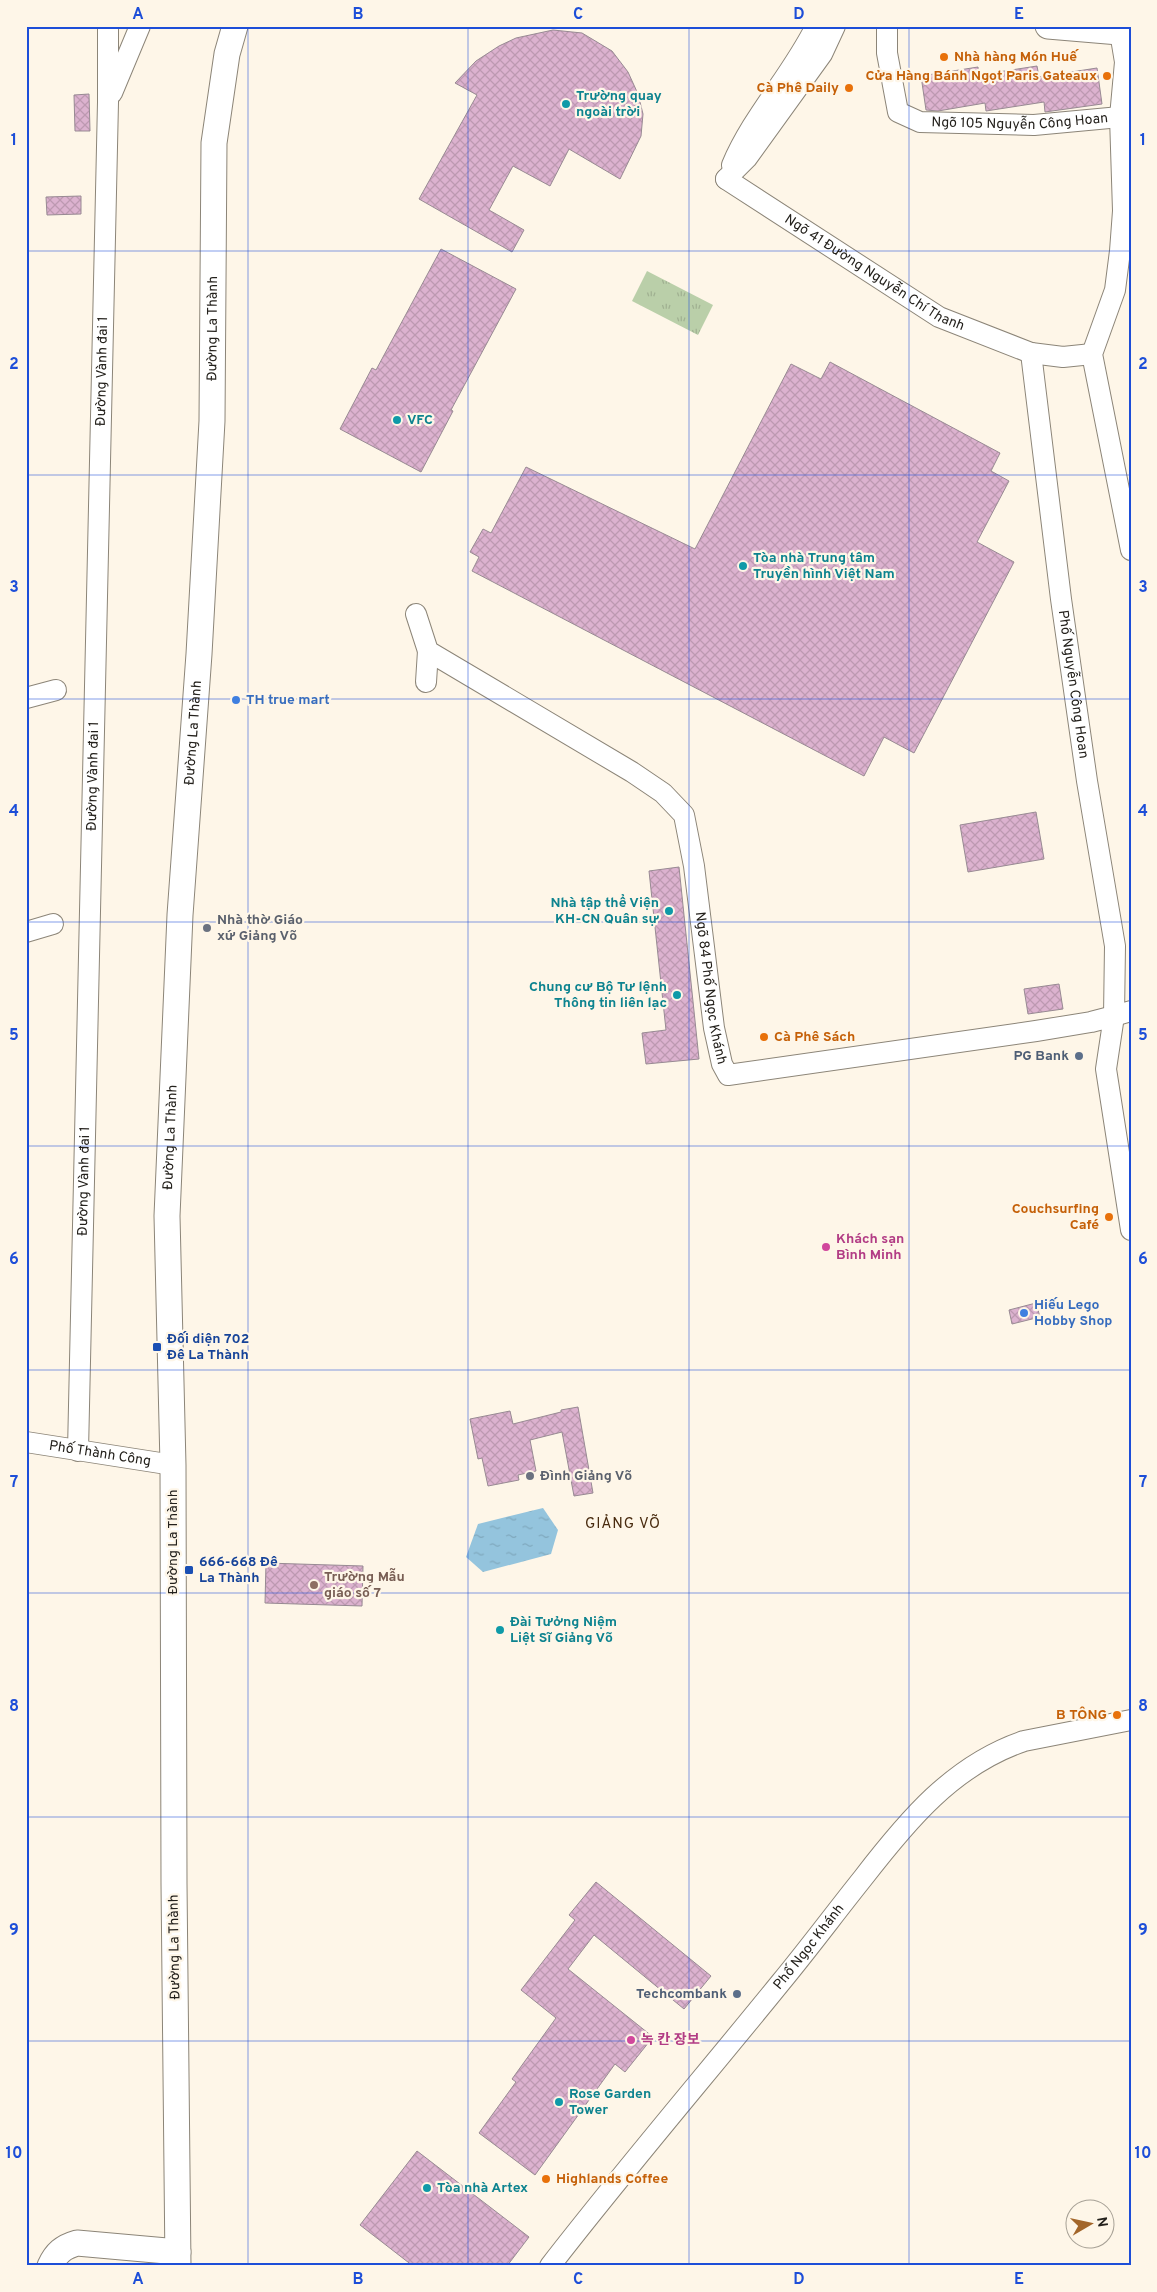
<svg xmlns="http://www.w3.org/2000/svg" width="1157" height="2292" viewBox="0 0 1157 2292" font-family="Overpass,'Noto Sans KR',sans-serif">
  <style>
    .grass { fill: url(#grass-tufts) }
    .water { fill: url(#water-ripples) }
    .building { fill: url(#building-cross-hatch); stroke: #988a93 }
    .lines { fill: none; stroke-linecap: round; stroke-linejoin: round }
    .minor-casing { stroke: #8c8578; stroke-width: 22 }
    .major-casing { stroke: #8c8578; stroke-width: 27 }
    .minor { stroke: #fff; stroke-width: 20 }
    .major { stroke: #fff; stroke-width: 25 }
    .grid { fill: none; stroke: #1d4ed8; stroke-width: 1; stroke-opacity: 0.55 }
    .food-dot { fill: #e8710a; stroke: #fef6e8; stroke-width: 2 }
    .culture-dot { fill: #0f9aa8; stroke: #fef6e8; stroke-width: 2 }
    .shop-dot { fill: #3f7fe0; stroke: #fef6e8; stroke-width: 2 }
    .worship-dot { fill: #6b7280; stroke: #fef6e8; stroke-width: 2 }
    .service-dot { fill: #5c6f8a; stroke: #fef6e8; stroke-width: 2 }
    .hotel-dot { fill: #d1479c; stroke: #fef6e8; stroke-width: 2 }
    .transit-dot { fill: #1a4fb4; stroke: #fef6e8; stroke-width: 2 }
    .education-dot { fill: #8d6e63; stroke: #fef6e8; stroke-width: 2 }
    .labels { text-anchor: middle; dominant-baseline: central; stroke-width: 4.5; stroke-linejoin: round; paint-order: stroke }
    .food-label { font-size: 14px; font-weight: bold; fill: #c56008; stroke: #fef6e8; text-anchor: end }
    .culture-label { font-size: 14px; font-weight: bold; fill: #0d838f; stroke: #fef6e8; text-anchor: start }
    .street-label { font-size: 14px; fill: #24211c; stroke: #fef6e8 }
    .shop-label { font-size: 14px; font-weight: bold; fill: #366cbe; stroke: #fef6e8; text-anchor: start }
    .worship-label { font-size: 14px; font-weight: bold; fill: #5b616d; stroke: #fef6e8; text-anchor: start }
    .service-label { font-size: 14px; font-weight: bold; fill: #4e5e75; stroke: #fef6e8; text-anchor: end }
    .hotel-label { font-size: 14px; font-weight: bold; fill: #b23c85; stroke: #fef6e8; text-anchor: start }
    .transit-label { font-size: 14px; font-weight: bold; fill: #164399; stroke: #fef6e8; text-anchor: start }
    .education-label { font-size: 14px; font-weight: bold; fill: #785e54; stroke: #fef6e8; text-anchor: start }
    .neighbourhood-label { font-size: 15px; letter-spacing: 1px; fill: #482a0e; stroke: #fef6e8 }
    .neatline { fill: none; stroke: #1d4ed8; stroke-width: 2 }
    .grid-label { font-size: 16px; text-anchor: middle; font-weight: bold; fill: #1d4ed8 }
  </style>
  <defs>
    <pattern id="grass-tufts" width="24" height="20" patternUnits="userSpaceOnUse" patternTransform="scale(1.25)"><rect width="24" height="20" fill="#bacfa9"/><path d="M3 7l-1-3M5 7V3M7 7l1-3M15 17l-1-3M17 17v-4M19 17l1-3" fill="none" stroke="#a0b191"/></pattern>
    <pattern id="water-ripples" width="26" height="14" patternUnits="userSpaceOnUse" patternTransform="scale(1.25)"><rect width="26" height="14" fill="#94c4dd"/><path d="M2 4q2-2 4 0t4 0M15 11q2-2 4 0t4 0" fill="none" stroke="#7fa8bd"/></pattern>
    <pattern id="building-cross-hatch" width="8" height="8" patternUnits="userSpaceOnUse" patternTransform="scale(1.25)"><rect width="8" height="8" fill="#dcb2cf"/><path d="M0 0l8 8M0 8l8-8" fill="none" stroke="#bd99b1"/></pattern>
  </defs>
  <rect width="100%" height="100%" fill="#fef6e8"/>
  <polygon class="grass" points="647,271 713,305 698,335 632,301"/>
  <polygon class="water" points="543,1508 558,1530 551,1554 483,1572 466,1557 478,1524"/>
  <g class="building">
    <polygon points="553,30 582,33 612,51 628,72 638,94 643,114 641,136 620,179 569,149 550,186 513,166 489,210 524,230 512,252 419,199 477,95 455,83 476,61 499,46 516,38"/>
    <polygon points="1037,66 1039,77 1097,68 1102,104 1045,112 1044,102 986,111 985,103 938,111 926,110 921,76 978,67 979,75"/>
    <polygon points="89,94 90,131 75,131 74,95"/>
    <polygon points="81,196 81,214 47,215 46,197"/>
    <polygon points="441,249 516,289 451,410 453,411 421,472 340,429 372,368 376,370"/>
    <polygon points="830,362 1000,453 991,471 1009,481 977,542 1014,562 914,753 884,737 864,776 472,571 479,557 470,552 483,529 491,533 526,467 695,549 791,364 821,379"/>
    <polygon points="1036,812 1044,859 968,872 960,825"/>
    <polygon points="679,867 699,1059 646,1064 642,1033 666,1030 649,871"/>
    <polygon points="1059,984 1063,1009 1028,1014 1024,989"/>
    <polygon points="1036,1303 1040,1317 1012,1324 1009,1310"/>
    <polygon points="578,1407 593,1493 574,1496 562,1432 530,1440 536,1471 518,1475 519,1480 488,1486 482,1458 478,1459 470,1419 510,1411 513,1424 561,1412 561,1410"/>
    <polygon points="266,1563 363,1566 362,1606 265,1603"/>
    <polygon points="596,1882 711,1976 684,2009 594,1935 568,1969 653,2037 625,2072 615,2064 535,2175 479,2133 516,2082 512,2079 556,2018 521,1990 575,1920 569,1915"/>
    <polygon points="417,2151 529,2237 507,2266 413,2266 360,2225"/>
  </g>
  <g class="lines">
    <g class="minor-casing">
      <g id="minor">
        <path id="s1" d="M887,26v27l11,59 22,10 114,3 86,-8"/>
        <polyline points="1120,32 1125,62 1120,117 1123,211 1120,251 1115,290 1092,354 1131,550"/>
        <polyline points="112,93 140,26"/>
        <path d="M732,165c21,-50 60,-90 84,-139"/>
        <path id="s2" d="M726,179l213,138 92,36 32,4 29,-3"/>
        <polyline points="726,179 747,158 822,54 835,26"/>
        <path id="s3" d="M1031,353l30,246 26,182 28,165 -1,70 17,-5"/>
        <path id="s4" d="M416,614l12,37 204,121 31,21 21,22 10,51 20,162 8,36 6,11 308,-44 55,-9 23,-6 -8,53 25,161"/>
        <polyline points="426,682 428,651"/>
        <polyline points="26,698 56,690"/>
        <polyline points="26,932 53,924"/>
        <path id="s5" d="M26,1442l147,23"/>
        <path id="s6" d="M78,1451l30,-1349v-76"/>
        <path id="s7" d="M550,2266c75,-97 154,-189 231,-284 28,-34 54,-69 82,-104 44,-57 90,-113 161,-137l107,-21"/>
      </g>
    </g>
    <g class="major-casing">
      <g id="major">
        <polyline points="1048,26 1131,33"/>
        <path d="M50,2266c6,-13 13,-19 27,-23l101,9"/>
        <path id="s8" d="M178,2266l-4,-383 -1,-418 -6,-249 13,-301 19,-261 13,-233 2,-278 13,-89 8,-28"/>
      </g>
    </g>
    <use href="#minor" class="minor"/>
    <use href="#major" class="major"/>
  </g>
  <path class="grid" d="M248,26v2240M468,26v2240M689,26v2240M909,26v2240M26,251h1105M26,475h1105M26,699h1105M26,922h1105M26,1146h1105M26,1370h1105M26,1593h1105M26,1817h1105M26,2041h1105"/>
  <g class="food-dot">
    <circle cx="944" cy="57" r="5"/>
    <circle cx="1107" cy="76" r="5"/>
    <circle cx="849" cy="88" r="5"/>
    <circle cx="764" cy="1037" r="5"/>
    <circle cx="1109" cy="1217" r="5"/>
    <circle cx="1117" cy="1715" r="5"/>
    <circle cx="546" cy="2179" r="5"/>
  </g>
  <g class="culture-dot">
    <circle cx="566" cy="104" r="5"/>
    <circle cx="397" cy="420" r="5"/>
    <circle cx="743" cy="566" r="5"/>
    <circle cx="669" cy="911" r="5"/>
    <circle cx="677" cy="995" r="5"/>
    <circle cx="500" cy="1630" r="5"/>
    <circle cx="559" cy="2102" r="5"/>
    <circle cx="427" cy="2188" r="5"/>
  </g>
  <g class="shop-dot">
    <circle cx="236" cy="700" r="5"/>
    <circle cx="1024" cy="1313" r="5"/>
  </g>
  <g class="worship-dot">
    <circle cx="207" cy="928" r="5"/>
    <circle cx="530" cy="1476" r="5"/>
  </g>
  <g class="service-dot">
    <circle cx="1079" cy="1056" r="5"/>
    <circle cx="737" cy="1994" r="5"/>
  </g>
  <g class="hotel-dot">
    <circle cx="826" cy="1247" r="5"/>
    <circle cx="631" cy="2040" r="5"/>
  </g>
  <g class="transit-dot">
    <rect x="152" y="1342" width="10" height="10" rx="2.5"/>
    <rect x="184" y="1565" width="10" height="10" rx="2.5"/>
  </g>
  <circle class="education-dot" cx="314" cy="1585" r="5"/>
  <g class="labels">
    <g class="food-label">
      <text x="954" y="57" text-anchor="start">Nhà hàng Món Huế</text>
      <text x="1097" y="76">Cửa Hàng Bánh Ngọt Paris Gateaux</text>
      <text x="839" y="88">Cà Phê Daily</text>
      <text x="774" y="1037" text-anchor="start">Cà Phê Sách</text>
      <text x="1099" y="1209">Couchsurfing<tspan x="1099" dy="16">Café</tspan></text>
      <text x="1107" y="1715">B TÔNG</text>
      <text x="556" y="2179" text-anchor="start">Highlands Coffee</text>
    </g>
    <g class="culture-label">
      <text x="576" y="96">Trường quay<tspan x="576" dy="16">ngoài trời</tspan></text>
      <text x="407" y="420">VFC</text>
      <text x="753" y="558">Tòa nhà Trung tâm<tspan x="753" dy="16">Truyền hình Việt Nam</tspan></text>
      <text x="659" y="903" text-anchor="end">Nhà tập thể Viện<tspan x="659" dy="16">KH-CN Quân sự</tspan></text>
      <text x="667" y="987" text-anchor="end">Chung cư Bộ Tư lệnh<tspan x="667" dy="16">Thông tin liên lạc</tspan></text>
      <text x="510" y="1622">Đài Tưởng Niệm<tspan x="510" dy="16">Liệt Sĩ Giảng Võ</tspan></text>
      <text x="569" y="2094">Rose Garden<tspan x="569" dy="16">Tower</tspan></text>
      <text x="437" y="2188">Tòa nhà Artex</text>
    </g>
    <g class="street-label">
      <text stroke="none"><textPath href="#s1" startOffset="211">Ngõ 105 Nguyễn Công Hoan</textPath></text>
      <text stroke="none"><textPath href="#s2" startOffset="176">Ngõ 41 Đường Nguyễn Chí Thanh</textPath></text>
      <text stroke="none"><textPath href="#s8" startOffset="1939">Đường La Thành</textPath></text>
      <text stroke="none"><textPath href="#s6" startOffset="1080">Đường Vành đai 1</textPath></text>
      <text stroke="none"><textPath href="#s3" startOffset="334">Phố Nguyễn Công Hoan</textPath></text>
      <text stroke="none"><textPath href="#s8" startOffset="1534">Đường La Thành</textPath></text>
      <text stroke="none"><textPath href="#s6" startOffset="675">Đường Vành đai 1</textPath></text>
      <text stroke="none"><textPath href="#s4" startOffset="519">Ngõ 84 Phố Ngọc Khánh</textPath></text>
      <text stroke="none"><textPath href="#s8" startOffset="1129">Đường La Thành</textPath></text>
      <text stroke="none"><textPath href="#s6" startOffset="270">Đường Vành đai 1</textPath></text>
      <text stroke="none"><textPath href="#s5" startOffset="75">Phố Thành Công</textPath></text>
      <text transform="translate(173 1542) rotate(-90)">Đường La Thành</text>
      <text stroke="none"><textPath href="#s7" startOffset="411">Phố Ngọc Khánh</textPath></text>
      <text transform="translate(175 1947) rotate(-91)">Đường La Thành</text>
    </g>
    <g class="shop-label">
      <text x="246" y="700">TH true mart</text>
      <text x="1034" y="1305">Hiếu Lego<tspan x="1034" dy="16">Hobby Shop</tspan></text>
    </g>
    <g class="worship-label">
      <text x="217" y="920">Nhà thờ Giáo<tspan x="217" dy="16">xứ Giảng Võ</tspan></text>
      <text x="540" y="1476">Đình Giảng Võ</text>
    </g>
    <g class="service-label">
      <text x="1069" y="1056">PG Bank</text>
      <text x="727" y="1994">Techcombank</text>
    </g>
    <g class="hotel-label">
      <text x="836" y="1239">Khách sạn<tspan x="836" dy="16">Bình Minh</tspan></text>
      <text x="641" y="2040">녹 칸 장보</text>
    </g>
    <g class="transit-label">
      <text x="167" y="1339">Đối diện 702<tspan x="167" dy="16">Đê La Thành</tspan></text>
      <text x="199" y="1562">666-668 Đê<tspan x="199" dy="16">La Thành</tspan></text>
    </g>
    <g class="education-label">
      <text x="324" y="1577">Trường Mẫu<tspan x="324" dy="16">giáo số 7</tspan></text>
    </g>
    <g class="neighbourhood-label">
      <text x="623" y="1524">GIẢNG VÕ</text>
    </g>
  </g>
  <rect width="1157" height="2292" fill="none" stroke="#fef6e8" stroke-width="55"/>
  <g transform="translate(1090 2224) rotate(81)"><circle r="24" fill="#fef6e8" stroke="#a7a196"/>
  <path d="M0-4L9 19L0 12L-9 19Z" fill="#a3662a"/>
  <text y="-8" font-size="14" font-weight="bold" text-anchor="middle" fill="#24211c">N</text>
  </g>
  <rect x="28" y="28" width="1102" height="2236" class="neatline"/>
  <g class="grid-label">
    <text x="138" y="19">A</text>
    <text x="358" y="19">B</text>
    <text x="578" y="19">C</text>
    <text x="799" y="19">D</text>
    <text x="1019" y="19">E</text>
    <text x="14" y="145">1</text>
    <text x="1143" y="145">1</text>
    <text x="14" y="369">2</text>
    <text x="1143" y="369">2</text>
    <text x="14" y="592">3</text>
    <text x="1143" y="592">3</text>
    <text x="14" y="816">4</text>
    <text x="1143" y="816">4</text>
    <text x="14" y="1040">5</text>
    <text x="1143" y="1040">5</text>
    <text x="14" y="1264">6</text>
    <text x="1143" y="1264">6</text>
    <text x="14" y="1487">7</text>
    <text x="1143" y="1487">7</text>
    <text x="14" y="1711">8</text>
    <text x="1143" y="1711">8</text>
    <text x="14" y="1935">9</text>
    <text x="1143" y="1935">9</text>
    <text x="14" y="2158">10</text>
    <text x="1143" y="2158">10</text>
    <text x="138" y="2284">A</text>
    <text x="358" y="2284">B</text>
    <text x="578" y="2284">C</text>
    <text x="799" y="2284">D</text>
    <text x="1019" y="2284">E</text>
  </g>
</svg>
